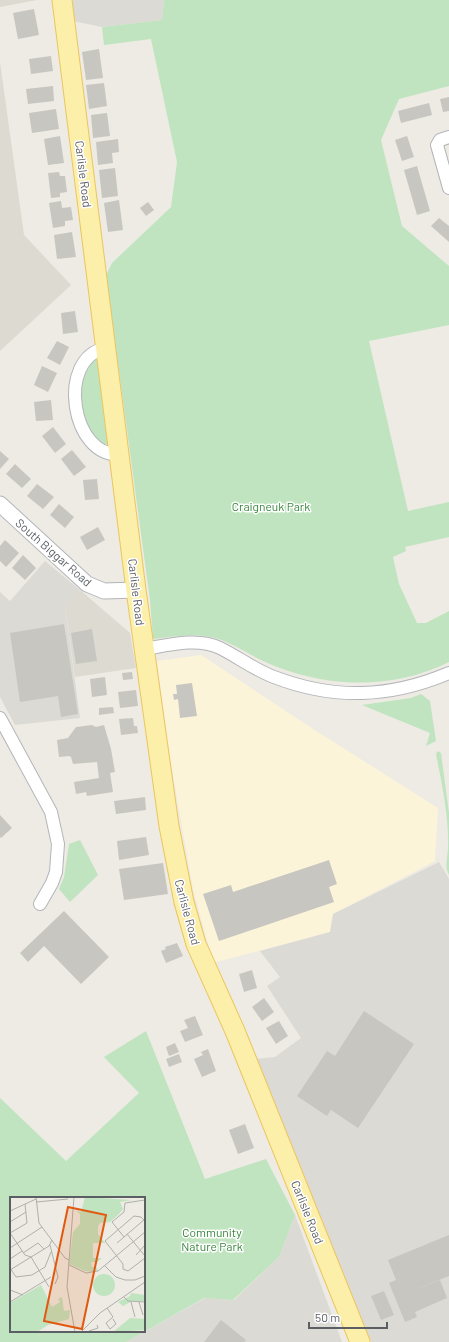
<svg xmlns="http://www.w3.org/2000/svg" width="449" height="1342" viewBox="0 0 449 1342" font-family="Barlow,sans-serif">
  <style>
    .commercial { fill: #fcf4d9 }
    .industrial { fill: #dcdad5 }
    .education { fill: #dddad1 }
    .green { fill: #c0e4c0; fill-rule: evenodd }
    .building { fill: #c8c6c0 }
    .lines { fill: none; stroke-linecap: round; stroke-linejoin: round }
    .minor-casing { stroke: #b3b5ba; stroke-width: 14 }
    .tertiary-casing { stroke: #b3b5ba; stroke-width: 17 }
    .primary-casing { stroke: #ecc55d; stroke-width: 21 }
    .minor { stroke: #fff; stroke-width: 12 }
    .tertiary { stroke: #fff; stroke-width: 15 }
    .primary { stroke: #fcefa9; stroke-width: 19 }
    .labels { text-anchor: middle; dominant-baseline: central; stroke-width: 3; stroke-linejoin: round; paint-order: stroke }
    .street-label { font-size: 12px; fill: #5b5e63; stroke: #fff }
    .park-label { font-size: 12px; fill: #38853d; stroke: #fff }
    .inset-road { fill: none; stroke: #afafac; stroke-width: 1 }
    .view { fill: #e15910; fill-opacity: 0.15; stroke: #e15910; stroke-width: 2 }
    .inset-edge { fill: none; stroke: #5b5e63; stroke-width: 2 }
  </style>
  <rect width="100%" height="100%" fill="#edebe3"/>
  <polygon class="commercial" points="201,655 313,729 438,808 435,861 333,914 330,932 213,963 193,889 169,752 157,661"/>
  <g class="industrial">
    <polygon points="70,0 164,0 162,20 102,27 73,21"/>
    <polygon points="45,561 80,590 65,607 80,718 15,725 0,697 0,592 10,601"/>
    <polygon points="439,862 449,879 449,1342 371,1342 255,1059 275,1057 301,1038 267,986 280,977 260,951 330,932 333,914"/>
    <polygon points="295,1215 342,1342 126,1342 205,1298 234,1300 279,1257"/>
  </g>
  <g class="education">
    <polygon points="0,0 37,0 0,7"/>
    <polygon points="0,62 24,235 71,285 0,351"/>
    <polygon points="80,590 130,633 136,668 75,677 65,606"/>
  </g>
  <g class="green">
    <path d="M164,0h285v86l-50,13 -18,41 21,86 47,40v59l-80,16 39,170 41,-9v35l-44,10 1,4 -13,6 6,27 18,39h9l23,-12v51c-58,29 -127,26 -186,-1 -17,-8 -33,-20 -52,-24 -20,-4 -38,0 -58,2l-3,-39 -44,-325 6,-12 59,-56 6,-45 -26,-123 -47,6 -2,-18 60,-7z"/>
    <polygon points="97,354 109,447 99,443 89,430 79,404 83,375"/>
    <polygon points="421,694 430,701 436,741 426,746 430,733 362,705 411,698"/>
    <path d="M438,751l3,2 8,60v62c-5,-9 -1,-18 -1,-28 1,-31 -6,-62 -12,-93z"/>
    <polygon points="80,840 98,875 70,902 59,889 64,877 69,844"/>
    <path d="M146,1031l59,148 61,-20 29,56 -16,42 -46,43 -29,-2 -78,44h-126v-244l66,63 73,-68 -35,-36zM11,1198h133v133h-133z"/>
  </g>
  <g class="building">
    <polygon points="34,9 39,35 18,39 13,13"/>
    <polygon points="99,49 103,78 86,80 82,52"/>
    <polygon points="51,56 53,71 31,74 29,59"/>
    <polygon points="104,83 107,106 89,109 86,85"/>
    <polygon points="53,86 54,101 28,104 26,89"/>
    <polygon points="449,97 449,111 443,112 440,99"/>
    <polygon points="429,103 432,115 401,123 398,111"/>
    <polygon points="56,109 59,129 32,133 29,113"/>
    <polygon points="107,113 110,136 93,138 91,115"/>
    <polygon points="60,136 64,163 48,165 44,139"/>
    <polygon points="407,136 414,157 402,161 395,140"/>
    <polygon points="118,139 119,152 112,153 113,163 98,165 96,142"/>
    <polygon points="417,166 430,211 417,215 404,170"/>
    <polygon points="115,168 118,196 102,198 99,170"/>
    <polygon points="59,172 60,176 65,176 67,192 60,193 60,197 51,198 48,173"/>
    <polygon points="119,200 123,230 108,232 104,203"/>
    <polygon points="61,201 62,208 71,207 73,220 65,221 65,226 53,228 49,203"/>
    <polygon points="148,202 154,210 146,216 140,208"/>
    <polygon points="439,218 449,226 449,242 431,226"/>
    <polygon points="72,232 76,257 57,259 54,235"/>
    <polygon points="75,311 78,332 63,334 61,313"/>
    <polygon points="57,341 69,347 60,365 47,358"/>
    <polygon points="42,366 57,373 48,392 34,385"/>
    <polygon points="51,400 53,420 36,421 34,402"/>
    <polygon points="53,427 66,444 55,453 42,436"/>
    <polygon points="72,450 86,467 74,476 61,459"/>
    <polygon points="0,451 9,459 0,469"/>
    <polygon points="15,464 31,479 22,488 6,474"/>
    <polygon points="97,479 99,499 85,500 83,480"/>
    <polygon points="37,484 54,497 43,509 27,496"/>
    <polygon points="59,504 74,517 65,528 50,515"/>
    <polygon points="98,527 105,540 87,550 80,537"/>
    <polygon points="5,540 19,553 6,567 0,561 0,546"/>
    <polygon points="23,555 36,568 25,580 12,568"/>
    <polygon points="64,624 78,714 61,717 58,696 20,702 10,633"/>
    <polygon points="92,629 97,661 76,664 71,633"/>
    <polygon points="132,672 133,679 123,680 122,673"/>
    <polygon points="105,677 107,695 92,697 90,679"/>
    <polygon points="192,683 197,716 180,718 178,699 174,700 173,694 177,694 176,685"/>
    <polygon points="136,690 138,706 120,708 118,692"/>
    <polygon points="113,707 114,713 99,715 99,708"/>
    <polygon points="133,718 134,726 137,726 138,733 121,735 119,719"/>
    <polygon points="92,725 96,727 104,725 111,749 115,772 110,773 113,792 87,796 86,792 76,794 74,782 99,778 97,762 73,764 71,757 69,756 59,757 57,740 68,738 76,727"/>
    <polygon points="145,797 146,810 116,814 114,801"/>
    <polygon points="0,815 12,828 1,838 0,837"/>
    <polygon points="146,837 149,855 119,860 117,841"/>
    <polygon points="329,860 337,884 329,887 334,902 219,941 203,894 231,885 233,892"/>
    <polygon points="163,863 168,894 124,900 119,869"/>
    <polygon points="64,911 109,957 81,984 44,946 28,962 20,953"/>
    <polygon points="177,943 183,956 166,963 161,951 166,949 165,947"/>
    <polygon points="252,970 257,988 244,992 239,974"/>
    <polygon points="264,998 274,1012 262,1021 252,1007"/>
    <polygon points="364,1011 414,1044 358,1128 331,1110 327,1116 297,1096 327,1051 335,1056"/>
    <polygon points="195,1016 203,1035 185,1042 180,1031 188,1028 184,1020"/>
    <polygon points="279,1021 288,1036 276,1044 266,1028"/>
    <polygon points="175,1043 179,1052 169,1056 166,1047"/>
    <polygon points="208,1049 216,1071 202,1077 194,1059 203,1055 201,1052"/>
    <polygon points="179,1054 182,1062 169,1067 166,1059"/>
    <polygon points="245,1124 254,1148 238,1154 229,1130"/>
    <polygon points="449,1235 449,1276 404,1294 440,1280 447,1298 415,1312 417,1317 405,1322 389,1283 396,1280 388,1260"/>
    <polygon points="384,1291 394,1315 381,1320 371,1296"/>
    <polygon points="221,1320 246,1340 244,1342 204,1342"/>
  </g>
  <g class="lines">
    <g class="minor-casing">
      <g id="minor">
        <polyline points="449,137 440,140 437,145 449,188"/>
        <path d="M106,348c-51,10 -34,111 14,106"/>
        <path d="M145,649c23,-4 53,-12 75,-1 18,9 35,22 54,29 60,23 116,21 175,-4"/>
        <polyline points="0,718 51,812 58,844 56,872 52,883 40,904"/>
      </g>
    </g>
    <g class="tertiary-casing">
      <polyline id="tertiary" points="0,504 87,584 104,591 136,590"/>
    </g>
    <g class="primary-casing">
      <polyline id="primary" points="62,0 136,590 169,826 184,902 196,944 235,1031 360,1342"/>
    </g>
    <use href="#minor" class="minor"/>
    <use href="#tertiary" class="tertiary"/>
    <use href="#primary" class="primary"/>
  </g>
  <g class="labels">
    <g class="street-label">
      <text transform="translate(84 174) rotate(83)">Carlisle Road</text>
      <text transform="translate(54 552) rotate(41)">South Biggar Road</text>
      <text transform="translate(137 592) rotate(83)">Carlisle Road</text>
      <text transform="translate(188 912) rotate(75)">Carlisle Road</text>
      <text transform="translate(308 1212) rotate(68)">Carlisle Road</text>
    </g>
    <g class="park-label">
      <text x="271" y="506">Craigneuk Park</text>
      <text x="212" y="1232">Community<tspan x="212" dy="14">Nature Park</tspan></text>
    </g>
  </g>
  <g transform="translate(10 1197)">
    <rect width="135" height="135" fill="#edebe3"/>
    <path d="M75,0l47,3 -12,2 3,7 -4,5 -9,8 -10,1 -2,3v8l7,9h-12v15h9l-5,4h-6l1,5h4l2,3 -5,2 -8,-1 -16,-7 4,-32 7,-8v-10l-4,-3 5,1zM83 88a11 11 0 1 1 22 0a11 11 0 1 1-22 0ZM31,88l11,22 8,-5 -2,-3 4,-2 2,14 6,-1 -1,9 -21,6 -11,7h-27v-29zM121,96l14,2v6h-13l-9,5 -5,-4 12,-6zM120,121l15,1v11l-32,2z" fill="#c0e4c0"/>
    <path class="inset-road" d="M26,0l3,26 26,35 4,2M64,0l-7,90 8,45M26,5l32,-3M0,14l26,-12M0,25l16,-10M0,36l17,-10 -2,-19M0,36l15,22 6,2M117,37l18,22M114,40l-12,-15 12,-10 1,-9 20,-3M107,46l28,-24M40,48l8,32 -3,7M0,51l32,-21M13,56l15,-10 6,6M126,58l9,-10M21,60l18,30M0,62l12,-8M113,67l-18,-23 29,-25 7,1 4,4M113,67v5l5,2 17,-13M59,68l17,8 12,-2 47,-39M95,69l11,11 9,3h10l10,-4M0,71l6,9 16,-2 13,-8 6,-15M0,73l39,-24 3,-6M0,93l13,5M114,100l4,4 17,1M0,105l41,-25M121,105l4,15M129,105l4,13M97,111l6,9 -7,6 4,6 6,-5 -3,-5M79,134l9,-3 -1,-3M71,135l19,-19 45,-31"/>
    <path class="view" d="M58,10l38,8 -24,114 -38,-8z"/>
    <rect width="135" height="135" class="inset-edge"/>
  </g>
  <path d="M309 1322v6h78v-6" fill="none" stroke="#5b5e63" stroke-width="2"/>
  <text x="315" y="1322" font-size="12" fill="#5b5e63" stroke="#ffffff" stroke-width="3" paint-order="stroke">50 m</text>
</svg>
